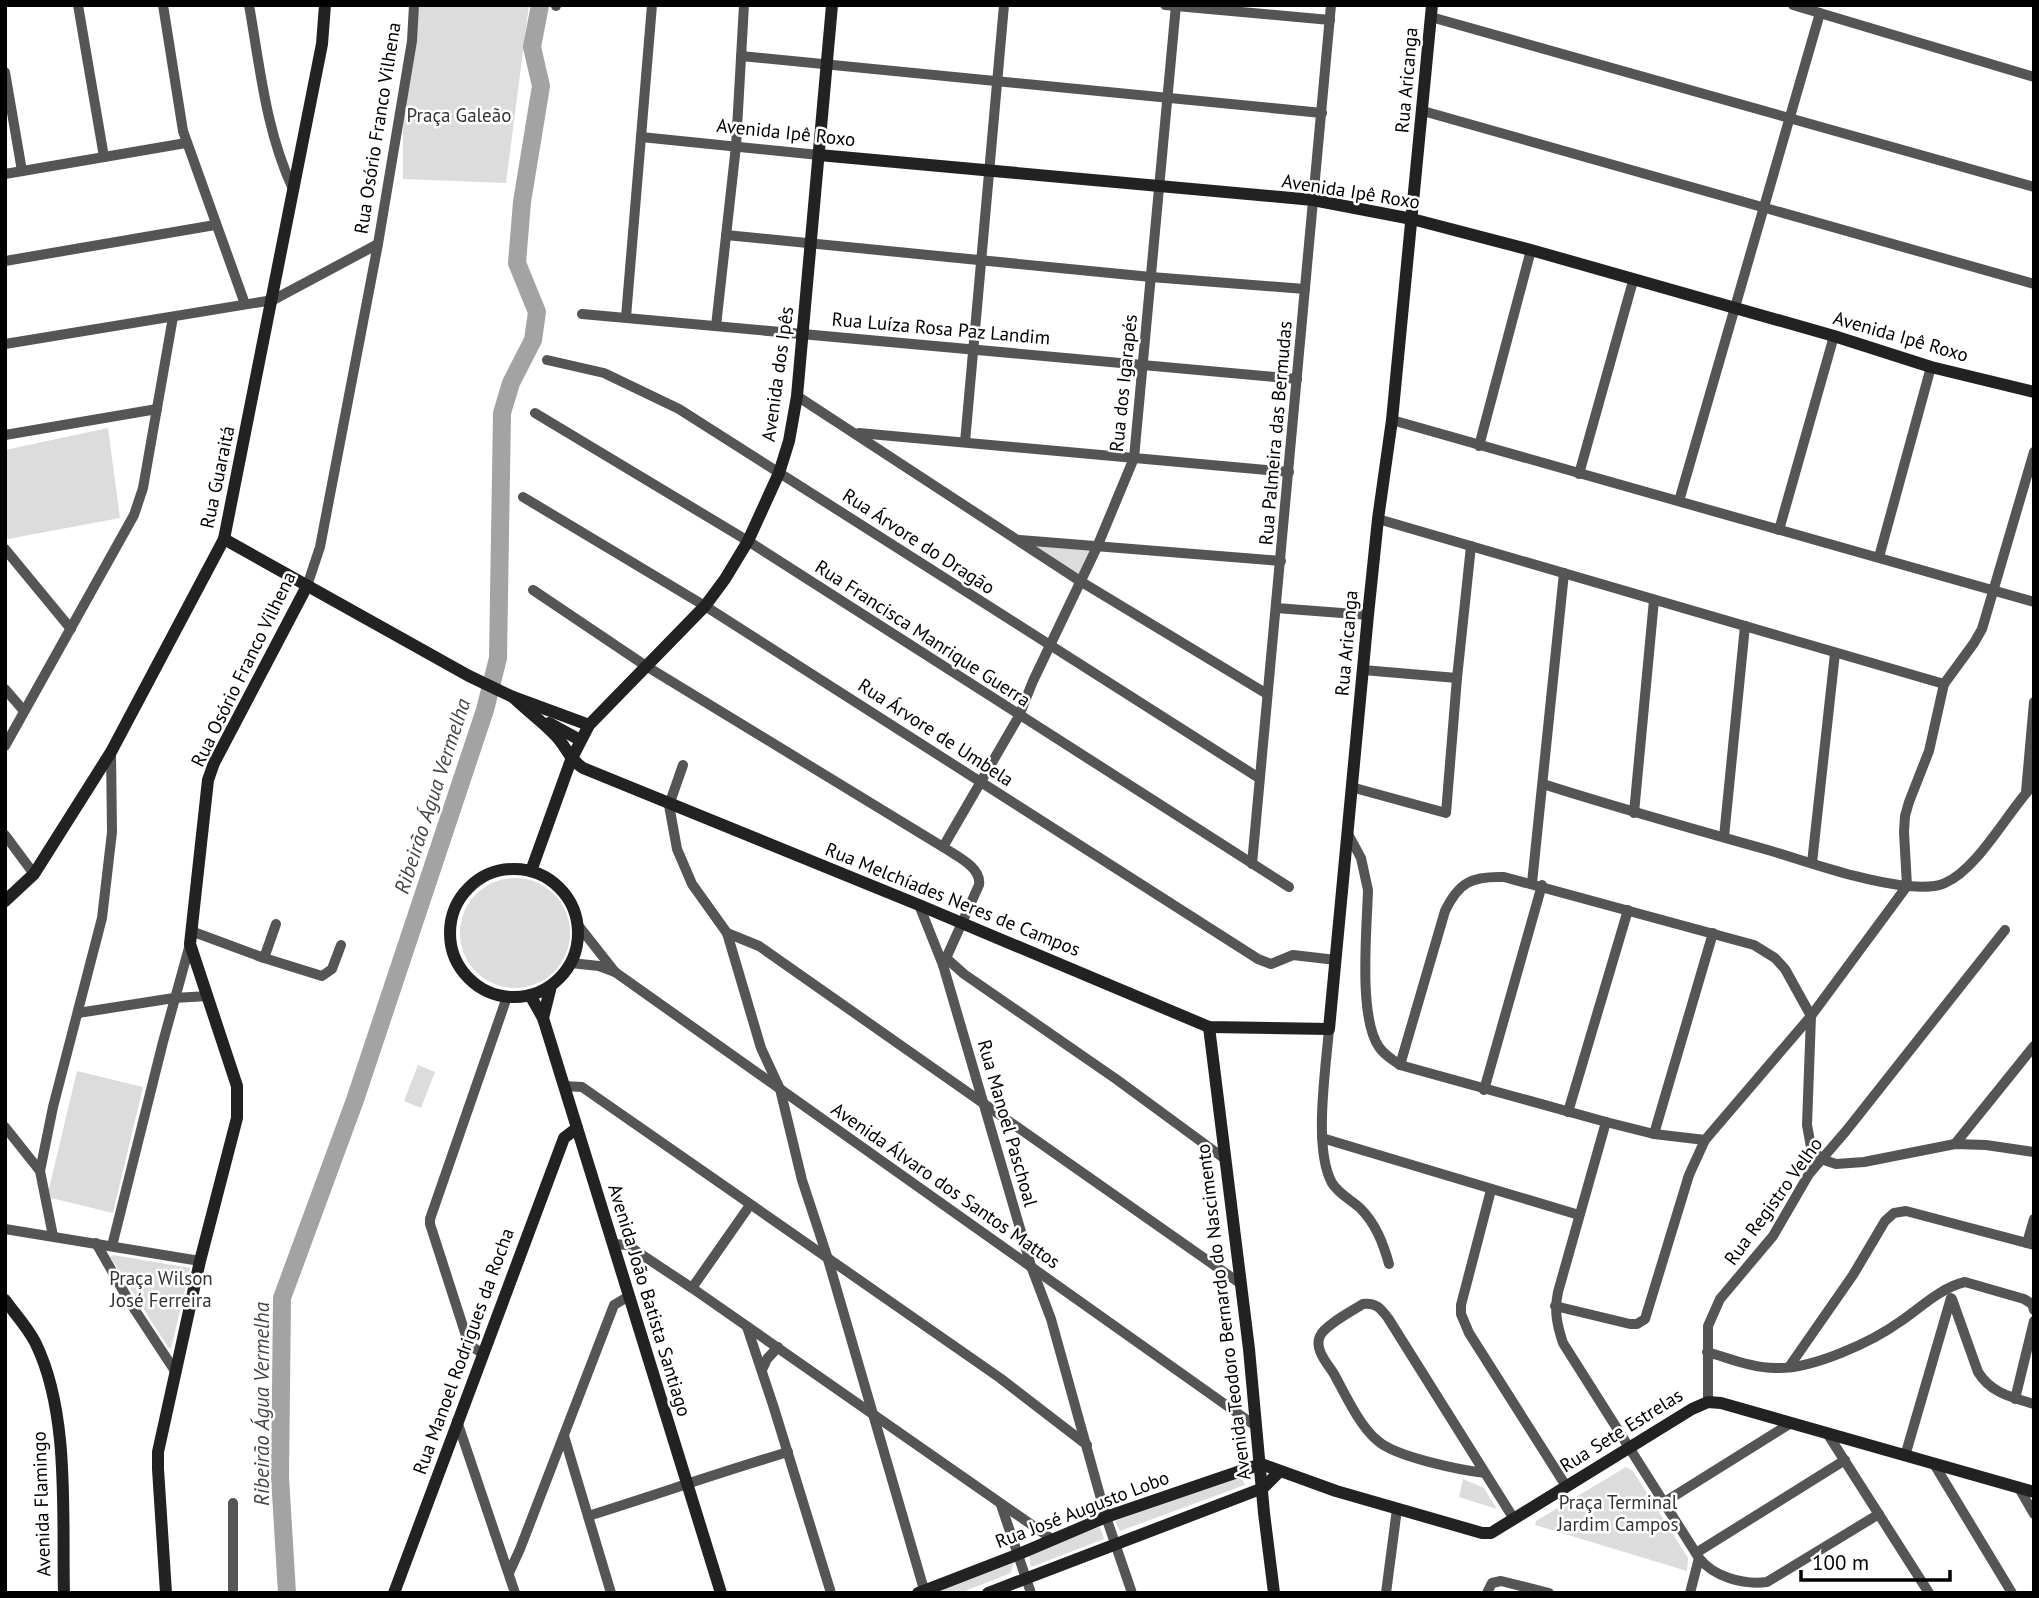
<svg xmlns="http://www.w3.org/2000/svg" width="2039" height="1598" viewBox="0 0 2039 1598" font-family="'PT Sans',sans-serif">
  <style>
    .green { fill: #dcdcdc }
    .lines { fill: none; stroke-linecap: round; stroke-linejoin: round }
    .river { stroke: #a3a3a3; stroke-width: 18 }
    .street { stroke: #555; stroke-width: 10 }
    .secondary { stroke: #222; stroke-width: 12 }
    .labels { text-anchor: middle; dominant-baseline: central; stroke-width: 5; stroke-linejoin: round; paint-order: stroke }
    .street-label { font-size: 19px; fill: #000; stroke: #fff }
    .park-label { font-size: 19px; fill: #333; stroke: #fff }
    .water-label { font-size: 21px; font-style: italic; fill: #444; stroke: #fff }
  </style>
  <rect width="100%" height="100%" fill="#fff"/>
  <g class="green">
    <polygon points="419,5 529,5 506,183 403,179 403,114"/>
    <polygon points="108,428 120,518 8,539 5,534 5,450"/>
    <polygon points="1011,536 1093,544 1077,579"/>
    <circle cx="515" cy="933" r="55"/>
    <polygon points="418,1065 435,1072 421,1108 404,1101"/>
    <polygon points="77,1071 143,1087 113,1213 47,1197"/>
    <polygon points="113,1255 190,1268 171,1349 168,1347 114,1263 110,1257"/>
    <polygon points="1626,1467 1633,1471 1688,1558 1687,1571 1535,1525 1536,1521"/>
    <polygon points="1240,1474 1245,1485 1120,1531 1115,1521"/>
    <polygon points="1463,1479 1484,1488 1497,1509 1459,1497"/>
    <polygon points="1100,1527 1104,1539 1031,1567 1028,1552"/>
    <polygon points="1013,1563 1011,1573 960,1593 934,1593"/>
  </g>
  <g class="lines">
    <polyline class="river" points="287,1593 280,1477 282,1298 355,1100 485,710 498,658 502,413 511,383 533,340 537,312 517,263 522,202 541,86 532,47 540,5"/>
    <g class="street">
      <polyline points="78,5 104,157"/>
      <polyline points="163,5 183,131 245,304"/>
      <path d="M249,5c11,62 17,127 44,184"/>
      <polyline points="1165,5 1330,20"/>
      <polyline points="1793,5 2034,77"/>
      <polyline points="556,6 556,5"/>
      <polyline points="1431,17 2034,187"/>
      <polyline points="741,56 1322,113"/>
      <polyline points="5,72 22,171"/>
      <polyline points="1423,111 2034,284"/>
      <polyline points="641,137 819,155"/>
      <polyline points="5,174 186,143"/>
      <polyline points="726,235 1151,277 1305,289"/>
      <polyline points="5,261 215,225"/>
      <polyline points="582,314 1297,379"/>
      <polyline points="626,317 652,5"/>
      <polyline points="716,326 736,146 744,5"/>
      <polyline points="5,344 273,300 378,244"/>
      <polyline points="547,360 604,373 679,409 1259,778"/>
      <polyline points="797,396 1080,581 1267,694"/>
      <polyline points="535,413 748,541 1289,887"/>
      <polyline points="1392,420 2034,602"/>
      <polyline points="859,433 1289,472"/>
      <polyline points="5,435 157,409"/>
      <polyline points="965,442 1004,5"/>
      <polyline points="1479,446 1531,250"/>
      <polyline points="1579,474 1633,281"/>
      <polyline points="523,497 705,606 1258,959 1271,964 1293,955 1336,960"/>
      <polyline points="1679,501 1820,13"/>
      <polyline points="1378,519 1944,684"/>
      <polyline points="1779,530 1834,336"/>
      <polyline points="1020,540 1281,561"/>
      <polyline points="5,549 71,629"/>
      <polyline points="1879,557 1931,367"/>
      <polyline points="307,586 320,547 378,244 412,41 414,5"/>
      <path d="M533,590l113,76 297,181c13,9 39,20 36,38l-36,80"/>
      <polyline points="1276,608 1368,615"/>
      <polyline points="1363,670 1457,678"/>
      <polyline points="5,689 24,711"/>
      <polyline points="5,746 134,515 143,488 173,317"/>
      <polyline points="683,765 669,805 677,849 692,884 727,933 761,1048 780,1089 802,1180 827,1256 925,1593"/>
      <path d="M1543,784c75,24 150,45 225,66 44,13 96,32 140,36 12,1 26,2 37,-3 33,-14 63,-72 89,-99"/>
      <polyline points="1351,787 1446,813 1457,678 1471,546"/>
      <polyline points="2026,792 2034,702"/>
      <polyline points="1634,813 1654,600"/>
      <path d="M1347,832l14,26 7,32c-1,38 -10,127 11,157 5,8 13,12 21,18l206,57 48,12 51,6"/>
      <polyline points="5,835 34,874"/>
      <polyline points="1724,837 1745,626"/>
      <polyline points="943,847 1019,716 1033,681 1097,547 1134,458 1176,5"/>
      <polyline points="1812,863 1835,653"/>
      <polyline points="1252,864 1331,5"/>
      <polyline points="1532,883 1564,573"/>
      <polyline points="1907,886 1904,832 1905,816 1909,802 1929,751 1944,684 1974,643 1982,629 2034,452"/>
      <polyline points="919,905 943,965 1031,1266 1051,1319 1106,1517 1132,1593"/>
      <polyline points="578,925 615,972 1257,1427"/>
      <polyline points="191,931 264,958 322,976 332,969 341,945"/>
      <polyline points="727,933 759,946 1241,1284"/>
      <polyline points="264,958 276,924"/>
      <polyline points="946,958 964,974 1116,1079 1225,1159"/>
      <polyline points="571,963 599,966 615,972"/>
      <polyline points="78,1013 174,998 208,996"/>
      <path d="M1329,1029c-3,39 -16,120 3,154 7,11 19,17 28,25 16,16 23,35 29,56"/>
      <path d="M1400,1065l45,-154c14,-29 27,-35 59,-34l250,68 21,13 10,11 26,47 -4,109 4,22 10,12 15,5 28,-2 91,-18 31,1 48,7"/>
      <polyline points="564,1086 582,1087 1000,1378 1087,1445"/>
      <polyline points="1484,1090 1542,885"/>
      <polyline points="1568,1112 1628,910"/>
      <path d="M1606,1122l-48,170c-4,19 -1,33 5,51l136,215c15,19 44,27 68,24l112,-68"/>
      <polyline points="5,1127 40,1171"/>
      <polyline points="1654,1134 1713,933"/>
      <polyline points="1322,1138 1579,1215"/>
      <polyline points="1955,1144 2034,1046"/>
      <polyline points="1491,1190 1461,1305 1461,1314 1469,1333 1566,1486"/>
      <polyline points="5,1229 200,1261"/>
      <polyline points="53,1236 40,1171 53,1107 102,918 112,832 111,752"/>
      <polyline points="96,1243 129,1301 175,1371"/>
      <polyline points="2027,1243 2034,1219"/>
      <polyline points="613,1244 627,1245 692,1288 1052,1539"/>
      <polyline points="112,1246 163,1042 190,944"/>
      <polyline points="692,1288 750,1205"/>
      <path d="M1952,1299l26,73c13,21 33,25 56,32"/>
      <polyline points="1555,1306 1630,1324 1637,1324 1645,1319 1689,1175 1705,1140 1811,1016 1907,886"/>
      <polyline points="747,1327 773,1405 831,1593"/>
      <path d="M1707,1352c22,6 45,16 68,16 36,2 97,-26 126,-47 19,-13 41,-34 64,-39l59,17 8,5 2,6"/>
      <polyline points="482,1353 469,1345 430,1224 430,1219 507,997"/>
      <polyline points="1789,1367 1853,1275 1885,1221 1894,1213 1906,1211 2034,1245"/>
      <polyline points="762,1370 767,1359 778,1347"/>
      <polyline points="2015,1399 2034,1321"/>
      <polyline points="1708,1402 1708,1326 1720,1299 1773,1236 1809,1174 1846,1131 2005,930"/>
      <polyline points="457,1421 515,1593"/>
      <polyline points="1827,1433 1929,1593"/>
      <polyline points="564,1436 611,1593"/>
      <polyline points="1905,1456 1951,1298"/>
      <polyline points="1934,1464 2012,1593"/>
      <path d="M1485,1473c-25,-3 -89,-16 -107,-32 -18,-14 -33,-47 -44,-67 -7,-11 -20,-25 -14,-38 5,-11 32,-25 43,-32 13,-2 18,5 25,14l126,201"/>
      <polyline points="2019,1488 2034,1514"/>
      <polyline points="1663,1503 1791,1423"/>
      <polyline points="1001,1505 1031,1593"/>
      <path d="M588,1516c67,-21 133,-44 200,-64"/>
      <polyline points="1696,1553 1845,1460"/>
      <polyline points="509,1573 520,1549 614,1305 629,1296"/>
      <polyline points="233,1593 233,1503"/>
      <polyline points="1386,1593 1397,1509"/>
      <polyline points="1487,1593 1492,1583 1501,1581 1549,1593"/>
      <polyline points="1690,1593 1699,1558"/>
    </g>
    <g class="secondary">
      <polyline points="819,155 1313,200 1412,219 1531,250 1834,336 1931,367 2034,392"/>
      <polyline points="224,539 469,676 513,697 589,725"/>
      <path d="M513,697c13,13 29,24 42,38 11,11 14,24 28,33l336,137 290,122 120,2 39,-414 10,-96 14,-99 40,-415"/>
      <polyline points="549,723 580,740"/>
      <circle cx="514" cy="933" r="64"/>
      <polyline points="531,871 571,760 589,725 705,606 725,579 748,541 779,473 789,441 797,396 832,5"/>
      <polyline points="5,901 34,874 111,752 224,539 322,44 325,5"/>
      <polyline points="530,995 543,1018 721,1593"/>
      <polyline points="543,1018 551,986"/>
      <polyline points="1209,1027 1249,1349 1264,1513 1274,1593"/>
      <path d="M5,1300c10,14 24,29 31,44 34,70 26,172 28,249"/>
      <polyline points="166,1593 158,1469 158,1452 200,1261 237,1118 237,1086 190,944 208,780 214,763 307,586"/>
      <polyline points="394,1593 564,1138 577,1128"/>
      <polyline points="918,1593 1019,1554 1106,1517 1261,1464 1336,1491 1482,1533 1491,1533 1692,1409 1708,1402 1721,1403 2034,1492"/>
      <polyline points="988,1593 1263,1488 1279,1472"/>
    </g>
  </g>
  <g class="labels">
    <g class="street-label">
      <text transform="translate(1406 80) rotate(-85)">Rua Aricanga</text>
      <text transform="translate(377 128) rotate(-81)">Rua Osório Franco Vilhena</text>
      <text transform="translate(786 132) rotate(6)">Avenida Ipê Roxo</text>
      <text transform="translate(1351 191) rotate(9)">Avenida Ipê Roxo</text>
      <text transform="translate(941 328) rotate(5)">Rua Luíza Rosa Paz Landim</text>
      <text transform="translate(1901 336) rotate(16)">Avenida Ipê Roxo</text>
      <text transform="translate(777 374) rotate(-82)">Avenida dos Ipês</text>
      <text transform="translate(1123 383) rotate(-84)">Rua dos Igarapés</text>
      <text transform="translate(1275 433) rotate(-85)">Rua Palmeira das Bermudas</text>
      <text transform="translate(217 477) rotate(-78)">Rua Guaraitá</text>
      <text transform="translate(919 541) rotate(33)">Rua Árvore do Dragão</text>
      <text transform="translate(923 633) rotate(33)">Rua Francisca Manrique Guerra</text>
      <text transform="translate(1346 643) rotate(-85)">Rua Aricanga</text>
      <text transform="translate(243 669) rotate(-64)">Rua Osório Franco Vilhena</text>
      <text transform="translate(936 732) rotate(33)">Rua Árvore de Umbela</text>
      <text transform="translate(953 899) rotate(22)">Rua Melchíades Neres de Campos</text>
      <text transform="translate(1008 1123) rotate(74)">Rua Manoel Paschoal</text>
      <text transform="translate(946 1185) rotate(35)">Avenida Álvaro dos Santos Mattos</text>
      <text transform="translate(1773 1201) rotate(-54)">Rua Registro Velho</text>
      <text transform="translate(650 1300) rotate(73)">Avenida João Batista Santiago</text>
      <text transform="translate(1223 1312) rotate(-97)">Avenida Teodoro Bernardo do Nascimento</text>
      <text transform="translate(463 1351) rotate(-70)">Rua Manoel Rodrigues da Rocha</text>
      <text transform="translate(1621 1430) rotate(-32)">Rua Sete Estrelas</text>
      <text transform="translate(41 1504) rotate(-92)">Avenida Flamingo</text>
      <text transform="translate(1082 1509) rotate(-21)">Rua José Augusto Lobo</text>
    </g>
    <g class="park-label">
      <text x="459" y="115">Praça Galeão</text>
      <text x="161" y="1278">Praça Wilson<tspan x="161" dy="22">José Ferreira</tspan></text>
      <text x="1618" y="1502">Praça Terminal<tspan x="1618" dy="22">Jardim Campos</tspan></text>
    </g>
    <g class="water-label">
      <text transform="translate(432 796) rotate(-72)">Ribeirão Água Vermelha</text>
      <text transform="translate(261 1404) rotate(-90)">Ribeirão Água Vermelha</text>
    </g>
  </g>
  <rect width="2039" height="1598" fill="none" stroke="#000000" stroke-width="14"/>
  <path d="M1801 1570v10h149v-10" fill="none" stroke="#000000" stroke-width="3.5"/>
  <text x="1812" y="1570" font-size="21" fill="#000000" stroke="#ffffff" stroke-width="5" paint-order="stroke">100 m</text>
</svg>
